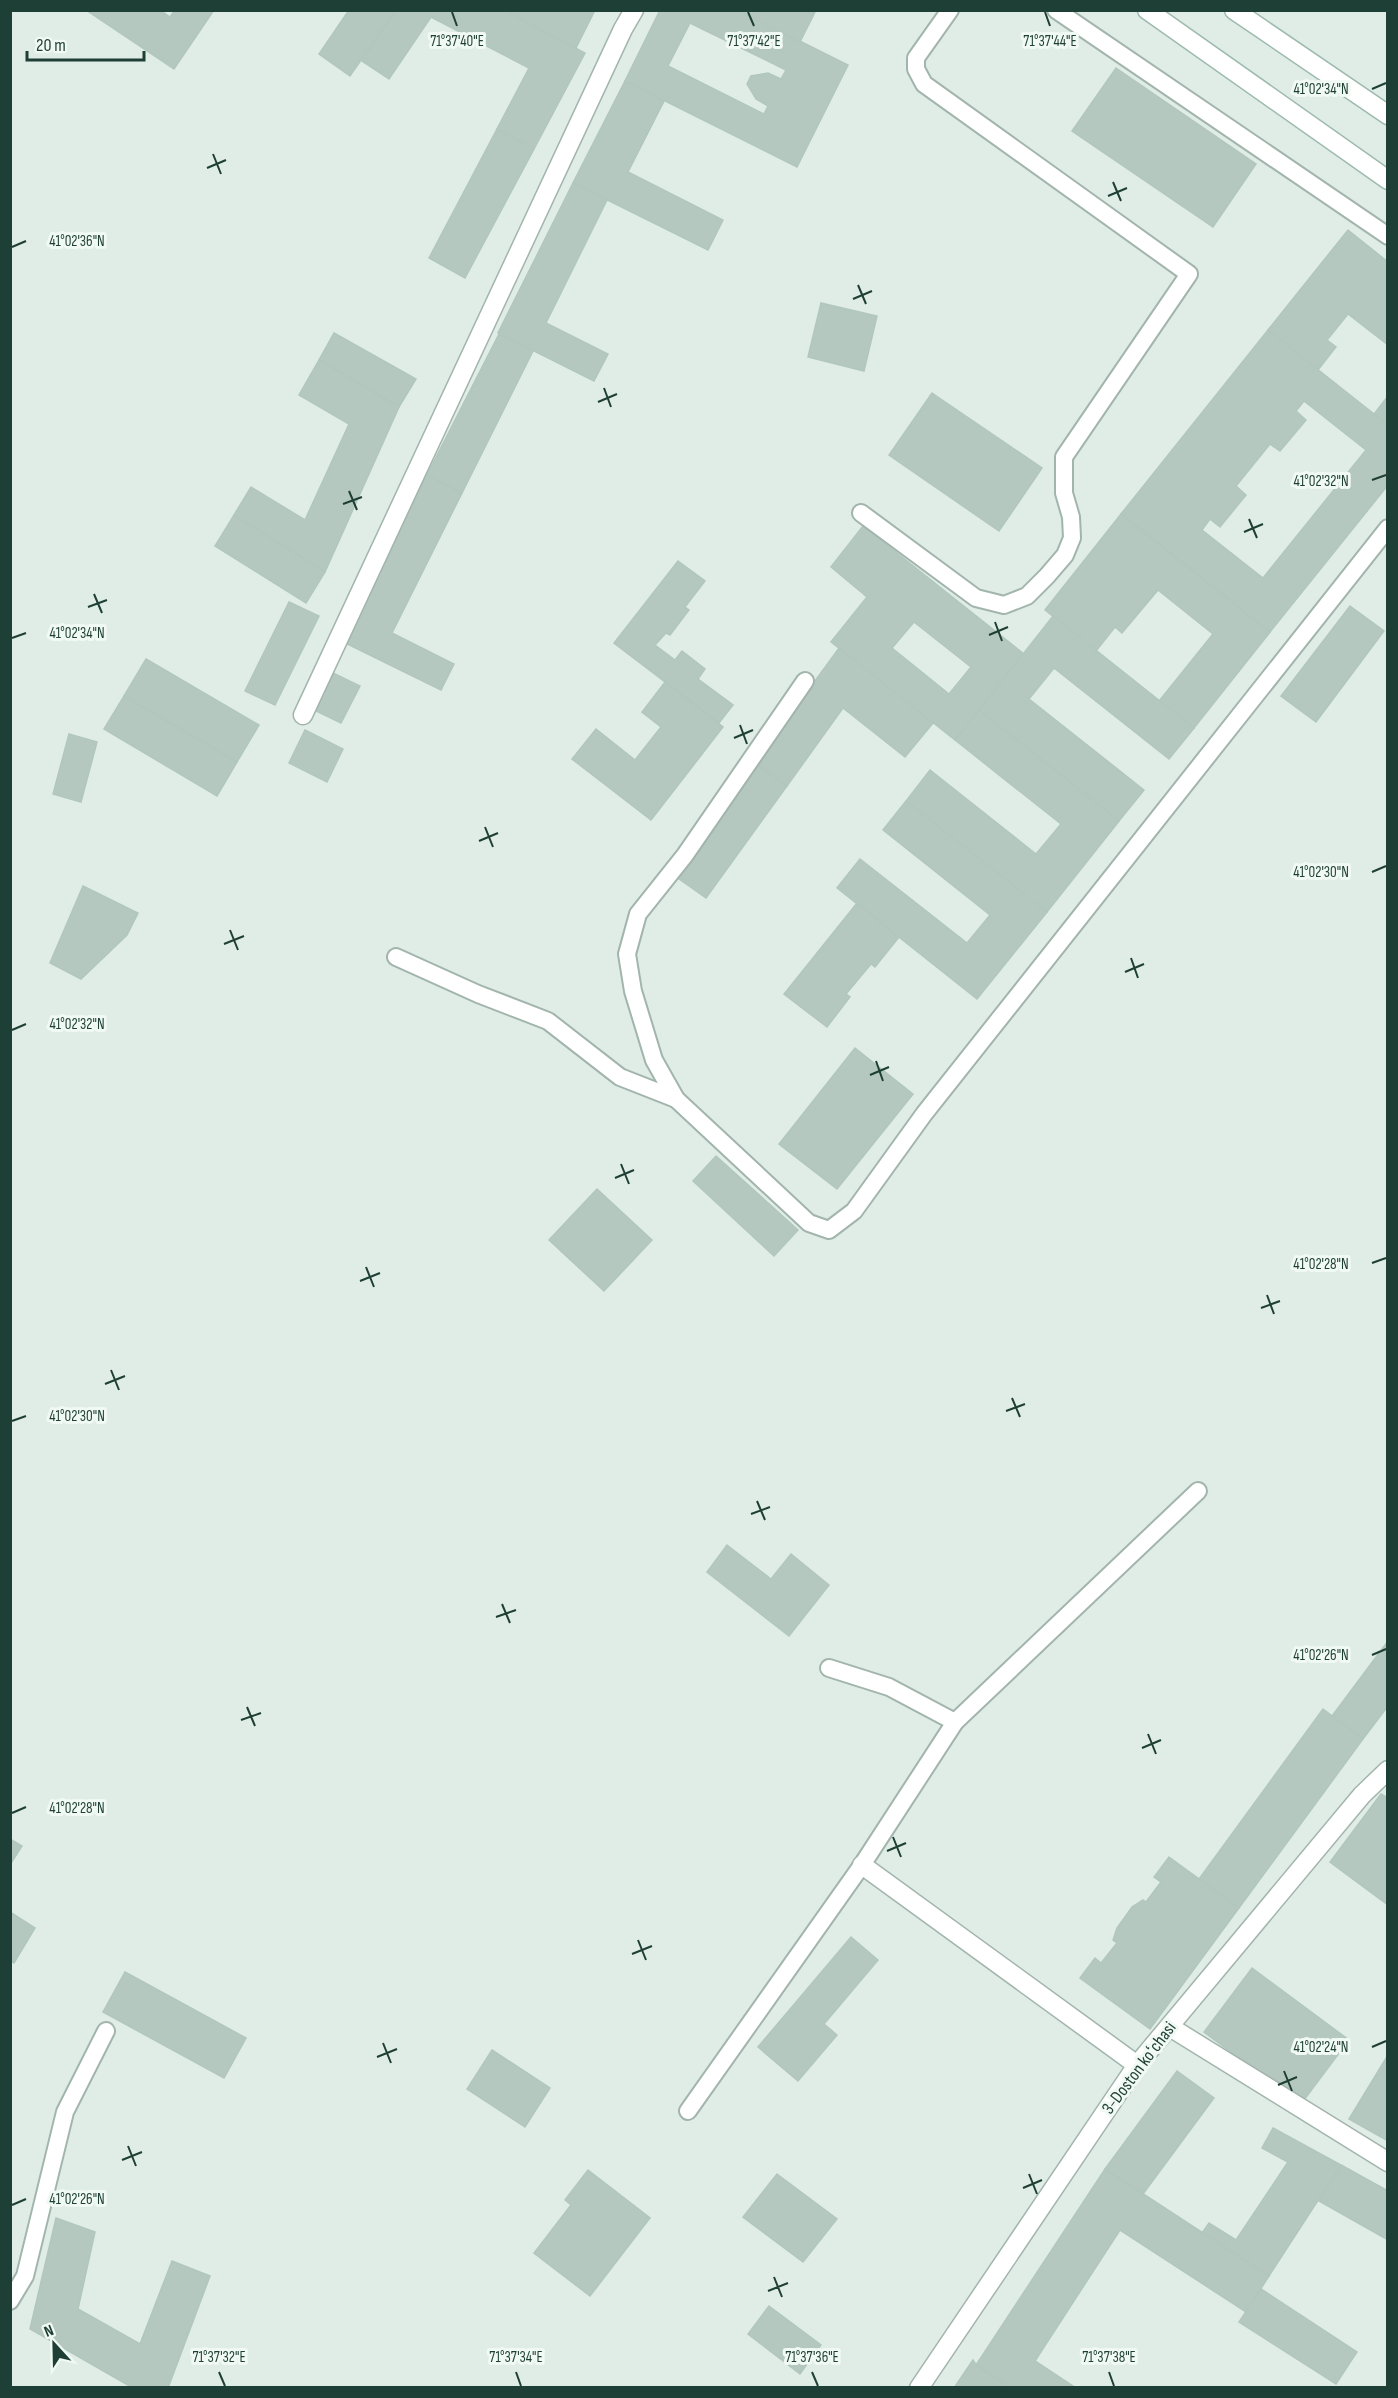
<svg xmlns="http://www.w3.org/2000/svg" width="1398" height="2398" viewBox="0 0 1398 2398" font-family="'Sofia Sans Condensed',sans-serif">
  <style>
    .building { fill: #b5c8bf; stroke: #b1c7bd; stroke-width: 1.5; fill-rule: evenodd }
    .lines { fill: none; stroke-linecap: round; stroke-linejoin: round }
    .lane-casing { stroke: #a2b5ad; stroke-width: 20 }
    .street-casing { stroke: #a2b5ad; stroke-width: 21 }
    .secondary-casing { stroke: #9dbaae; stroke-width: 21 }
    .lane { stroke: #fff; stroke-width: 16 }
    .street { stroke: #fff; stroke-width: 18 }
    .secondary { stroke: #fff; stroke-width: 18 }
    .ticks { fill: none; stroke: #1e3f35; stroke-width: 2 }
    .labels { text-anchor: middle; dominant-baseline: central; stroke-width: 6; stroke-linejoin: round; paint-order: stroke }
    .street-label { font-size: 18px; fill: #1e3f35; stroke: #f1f9f4 }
    .ticks-label { font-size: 15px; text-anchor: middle; fill: #1e3f35; stroke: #f1f9f4; stroke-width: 6; stroke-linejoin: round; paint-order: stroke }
  </style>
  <rect width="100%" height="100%" fill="#e0ede6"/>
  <g class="building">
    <polygon points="86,10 160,10 170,17 175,10 214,10 174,69"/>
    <polygon points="349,10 396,10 350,76 319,54"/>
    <polygon points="396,10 504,10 585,53 534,149 497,129 529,68 431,17 389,79 362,61"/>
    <polygon points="504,10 595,10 576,48"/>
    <path d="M660,10h78l110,55 -51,102 -172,-86zM690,23l96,47 -5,9 -13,-6 -17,3 -4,8 9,15 12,7 -4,8 -96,-48z"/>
    <polygon points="738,10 816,10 800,42"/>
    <polygon points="1116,68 1256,164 1213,227 1072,131"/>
    <polygon points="625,81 664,101 628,172 723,220 708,250 573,183"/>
    <polygon points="497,129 534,149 465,278 429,258"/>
    <polygon points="573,183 607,200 546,323 608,354 594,381 498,333"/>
    <polygon points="1348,230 1388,262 1388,345 1348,314 1327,340 1336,347 1318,370 1268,330"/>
    <polygon points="821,303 877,316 864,371 808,357"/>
    <path d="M1268,330l120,95v60l-118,147 -149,-118zM1304,401l62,49 -103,128 -61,-48 8,-11 10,8 26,-32 -10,-9 34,-42 10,7 26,-31 -10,-9z"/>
    <polygon points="334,333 416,379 399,407 319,360"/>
    <polygon points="499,334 533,351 462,493 427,475"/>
    <polygon points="319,360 399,407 325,572 234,515 251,487 305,520 349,424 299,395"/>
    <polygon points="932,393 1042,468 999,531 889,455"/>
    <polygon points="1388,396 1388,425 1374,414"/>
    <polygon points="427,475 462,493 392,633 454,664 441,690 343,642"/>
    <polygon points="1121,514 1270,632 1194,728 1159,701 1213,634 1158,590 1122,633 1115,627 1096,651 1045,610"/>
    <polygon points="234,515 325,572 306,603 215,546"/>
    <path d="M863,526l161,128 -69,86 -124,-98 36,-45 -36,-30zM914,622l57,45 -22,27 -57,-46z"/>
    <polygon points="678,561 705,581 685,607 689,610 670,635 666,633 655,645 675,660 682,651 705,669 698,679 733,705 719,723 614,643"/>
    <polygon points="289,602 319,616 275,705 245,691"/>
    <polygon points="1350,606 1384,631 1316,722 1281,696"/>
    <polygon points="1053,616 1194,728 1169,759 1054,668 1029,699 1144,790 1119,821 979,710"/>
    <polygon points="839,648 933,723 905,757 843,708 787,786 755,763"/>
    <polygon points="146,659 259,725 237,762 124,696"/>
    <polygon points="333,673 360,686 341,723 314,710"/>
    <polygon points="665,682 723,727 651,820 572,759 596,729 635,760 661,727 642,712"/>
    <polygon points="124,696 237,762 217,796 104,729"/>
    <polygon points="979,710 1119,821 1047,912 906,801 930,770 1036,854 1061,824 955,740"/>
    <polygon points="305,730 343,749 327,782 289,763"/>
    <polygon points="69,734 97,742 81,802 53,794"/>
    <polygon points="755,763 787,786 706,898 675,876"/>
    <polygon points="906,801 1047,912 977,999 837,888 860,859 967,943 990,915 883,830"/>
    <polygon points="83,886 138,913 127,935 81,979 50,963"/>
    <polygon points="857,903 899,937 875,967 871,964 846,994 850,997 827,1027 784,994"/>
    <polygon points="855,1048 913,1094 837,1189 779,1144"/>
    <polygon points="716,1156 798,1230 774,1256 693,1181"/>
    <polygon points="597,1189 652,1240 604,1291 549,1240"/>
    <polygon points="727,1545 771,1579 791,1554 829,1585 789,1636 707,1572"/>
    <polygon points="1388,1641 1388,1706 1363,1739 1332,1716"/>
    <polygon points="1323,1709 1363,1739 1239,1908 1199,1879"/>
    <polygon points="1381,1794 1388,1798 1388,1905 1330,1862"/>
    <polygon points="10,1839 22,1846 10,1865"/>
    <polygon points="1169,1857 1239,1908 1150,2029 1080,1978 1095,1958 1101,1963 1117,1943 1113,1940 1117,1928 1132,1907 1143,1900 1146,1902 1161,1882 1154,1877"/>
    <polygon points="10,1912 35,1928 14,1963 10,1961"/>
    <polygon points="851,1937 878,1960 824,2024 837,2035 798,2081 758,2047"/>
    <polygon points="1252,1968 1349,2040 1301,2104 1204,2032"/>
    <polygon points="125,1972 246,2038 224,2078 103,2012"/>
    <polygon points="492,2050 550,2088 525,2127 467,2089"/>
    <polygon points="1388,2055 1388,2141 1349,2119"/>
    <polygon points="1177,2071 1214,2098 1143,2194 1105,2169"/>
    <polygon points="1273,2128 1341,2165 1269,2276 1202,2233 1209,2223 1236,2240 1288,2162 1262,2148"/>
    <polygon points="1341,2165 1388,2191 1388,2240 1319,2201"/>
    <polygon points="1105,2169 1269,2276 1246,2312 1120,2230 1035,2361 1076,2388 1011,2388 976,2365"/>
    <polygon points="588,2170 650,2218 590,2296 534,2253 571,2205 565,2200"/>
    <polygon points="777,2174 837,2219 803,2262 743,2217"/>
    <polygon points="56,2218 95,2232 78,2309 140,2344 172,2261 210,2276 168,2388 133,2388 30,2329"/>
    <polygon points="1261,2289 1357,2352 1336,2384 1239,2322"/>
    <polygon points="769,2306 821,2345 800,2374 748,2334"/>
    <polygon points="973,2360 976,2365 1011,2388 954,2388"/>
  </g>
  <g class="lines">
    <g class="lane-casing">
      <g id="lane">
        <polyline points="1056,10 1388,236"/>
        <polyline points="861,513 976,598 1004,605 1027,596 1047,576 1065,555 1072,538 1071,517 1064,493 1064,457 1189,274 924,84 916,69 916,58 950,10"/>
        <polyline points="805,681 685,855 638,914 627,954 633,991 654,1060 676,1099 809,1223 829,1230 854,1211 924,1114 1388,528"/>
        <polyline points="396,957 478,994 548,1021 620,1077 676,1099"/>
        <polyline points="829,1668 889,1687 955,1722"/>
        <polyline points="688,2111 862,1865 955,1722 1198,1491"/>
        <polyline points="10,2301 25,2276 65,2112 106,2031"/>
      </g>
    </g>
    <g class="street-casing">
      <g id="street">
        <polyline points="303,715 623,29 634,10"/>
        <polyline points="862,1865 1137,2065"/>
        <polyline points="1170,2027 1388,2162"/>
        <polyline points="919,2388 1137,2065 1362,1795 1388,1770"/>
      </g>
    </g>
    <g class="secondary-casing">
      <g id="secondary">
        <polyline points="1147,10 1388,180"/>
        <polyline points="1234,10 1388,115"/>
      </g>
    </g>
    <use href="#lane" class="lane"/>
    <use href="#street" class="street"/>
    <use href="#secondary" class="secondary"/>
  </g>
  <path class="ticks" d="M452,12l5,14M748,12l6,14M1045,12l5,14M1372,89l14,-6M213,154l8,20M207,168l19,-8M1113,182l8,19M1108,196l19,-8M12,247l14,-6M858,285l8,19M853,299l19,-8M604,388l7,19M598,402l19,-8M1372,480l14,-5M349,491l8,19M343,504l19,-7M1249,519l8,19M1244,532l19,-8M94,594l8,19M88,607l19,-7M995,622l7,19M989,635l19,-8M12,638l14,-5M740,725l7,19M734,738l19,-8M485,827l8,20M479,841l19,-8M1372,872l14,-6M230,930l8,20M224,944l20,-8M1131,958l7,20M1125,972l19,-8M12,1030l14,-6M876,1061l7,20M870,1075l19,-8M621,1164l8,20M615,1178l19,-8M1372,1263l14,-5M366,1267l8,20M360,1281l20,-8M1267,1295l7,19M1261,1308l19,-7M111,1370l8,20M105,1384l20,-8M1012,1398l8,19M1006,1411l19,-7M12,1421l14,-5M757,1501l8,19M751,1514l19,-7M502,1604l8,19M496,1617l20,-7M1372,1655l14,-6M247,1707l8,19M241,1720l20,-7M1148,1734l8,20M1142,1748l19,-8M12,1813l14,-6M893,1837l8,20M887,1851l19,-8M638,1940l8,20M632,1954l20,-8M383,2043l8,20M1372,2047l14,-6M377,2057l20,-8M1284,2071l8,20M1278,2085l19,-8M128,2146l8,20M122,2160l20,-8M1029,2174l8,20M1023,2188l19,-8M12,2205l14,-6M774,2277l8,20M768,2291l20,-8M219,2372l6,14M516,2372l5,14M812,2372l6,14M1109,2372l5,14"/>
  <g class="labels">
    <g class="street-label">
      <text transform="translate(1139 2068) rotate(-53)">3-Doston koʻchasi</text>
    </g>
  </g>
  <g class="ticks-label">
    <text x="457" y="46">71°37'40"E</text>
    <text x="754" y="46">71°37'42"E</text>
    <text x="1050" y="46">71°37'44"E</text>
    <text x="1321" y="94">41°02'34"N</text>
    <text x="77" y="246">41°02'36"N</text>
    <text x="1321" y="486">41°02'32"N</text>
    <text x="77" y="638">41°02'34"N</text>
    <text x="1321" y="877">41°02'30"N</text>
    <text x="77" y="1029">41°02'32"N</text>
    <text x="1321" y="1269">41°02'28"N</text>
    <text x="77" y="1421">41°02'30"N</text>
    <text x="1321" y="1660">41°02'26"N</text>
    <text x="77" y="1813">41°02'28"N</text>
    <text x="1321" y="2052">41°02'24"N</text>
    <text x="77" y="2204">41°02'26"N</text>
    <text x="219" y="2362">71°37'32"E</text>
    <text x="516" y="2362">71°37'34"E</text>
    <text x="812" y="2362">71°37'36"E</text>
    <text x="1109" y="2362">71°37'38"E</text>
  </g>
  <rect width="1398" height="2398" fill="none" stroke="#1e3f35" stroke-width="24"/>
  <g transform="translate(54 2344) rotate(338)" stroke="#f1f9f4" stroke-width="4.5" paint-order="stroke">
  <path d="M0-4.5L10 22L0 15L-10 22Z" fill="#1e3f35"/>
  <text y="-9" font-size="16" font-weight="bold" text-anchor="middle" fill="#1e3f35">N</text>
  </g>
  <path d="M27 51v9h117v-9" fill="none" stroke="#1e3f35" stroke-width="3"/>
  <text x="36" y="51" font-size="18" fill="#1e3f35" stroke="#f1f9f4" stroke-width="4.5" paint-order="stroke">20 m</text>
</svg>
